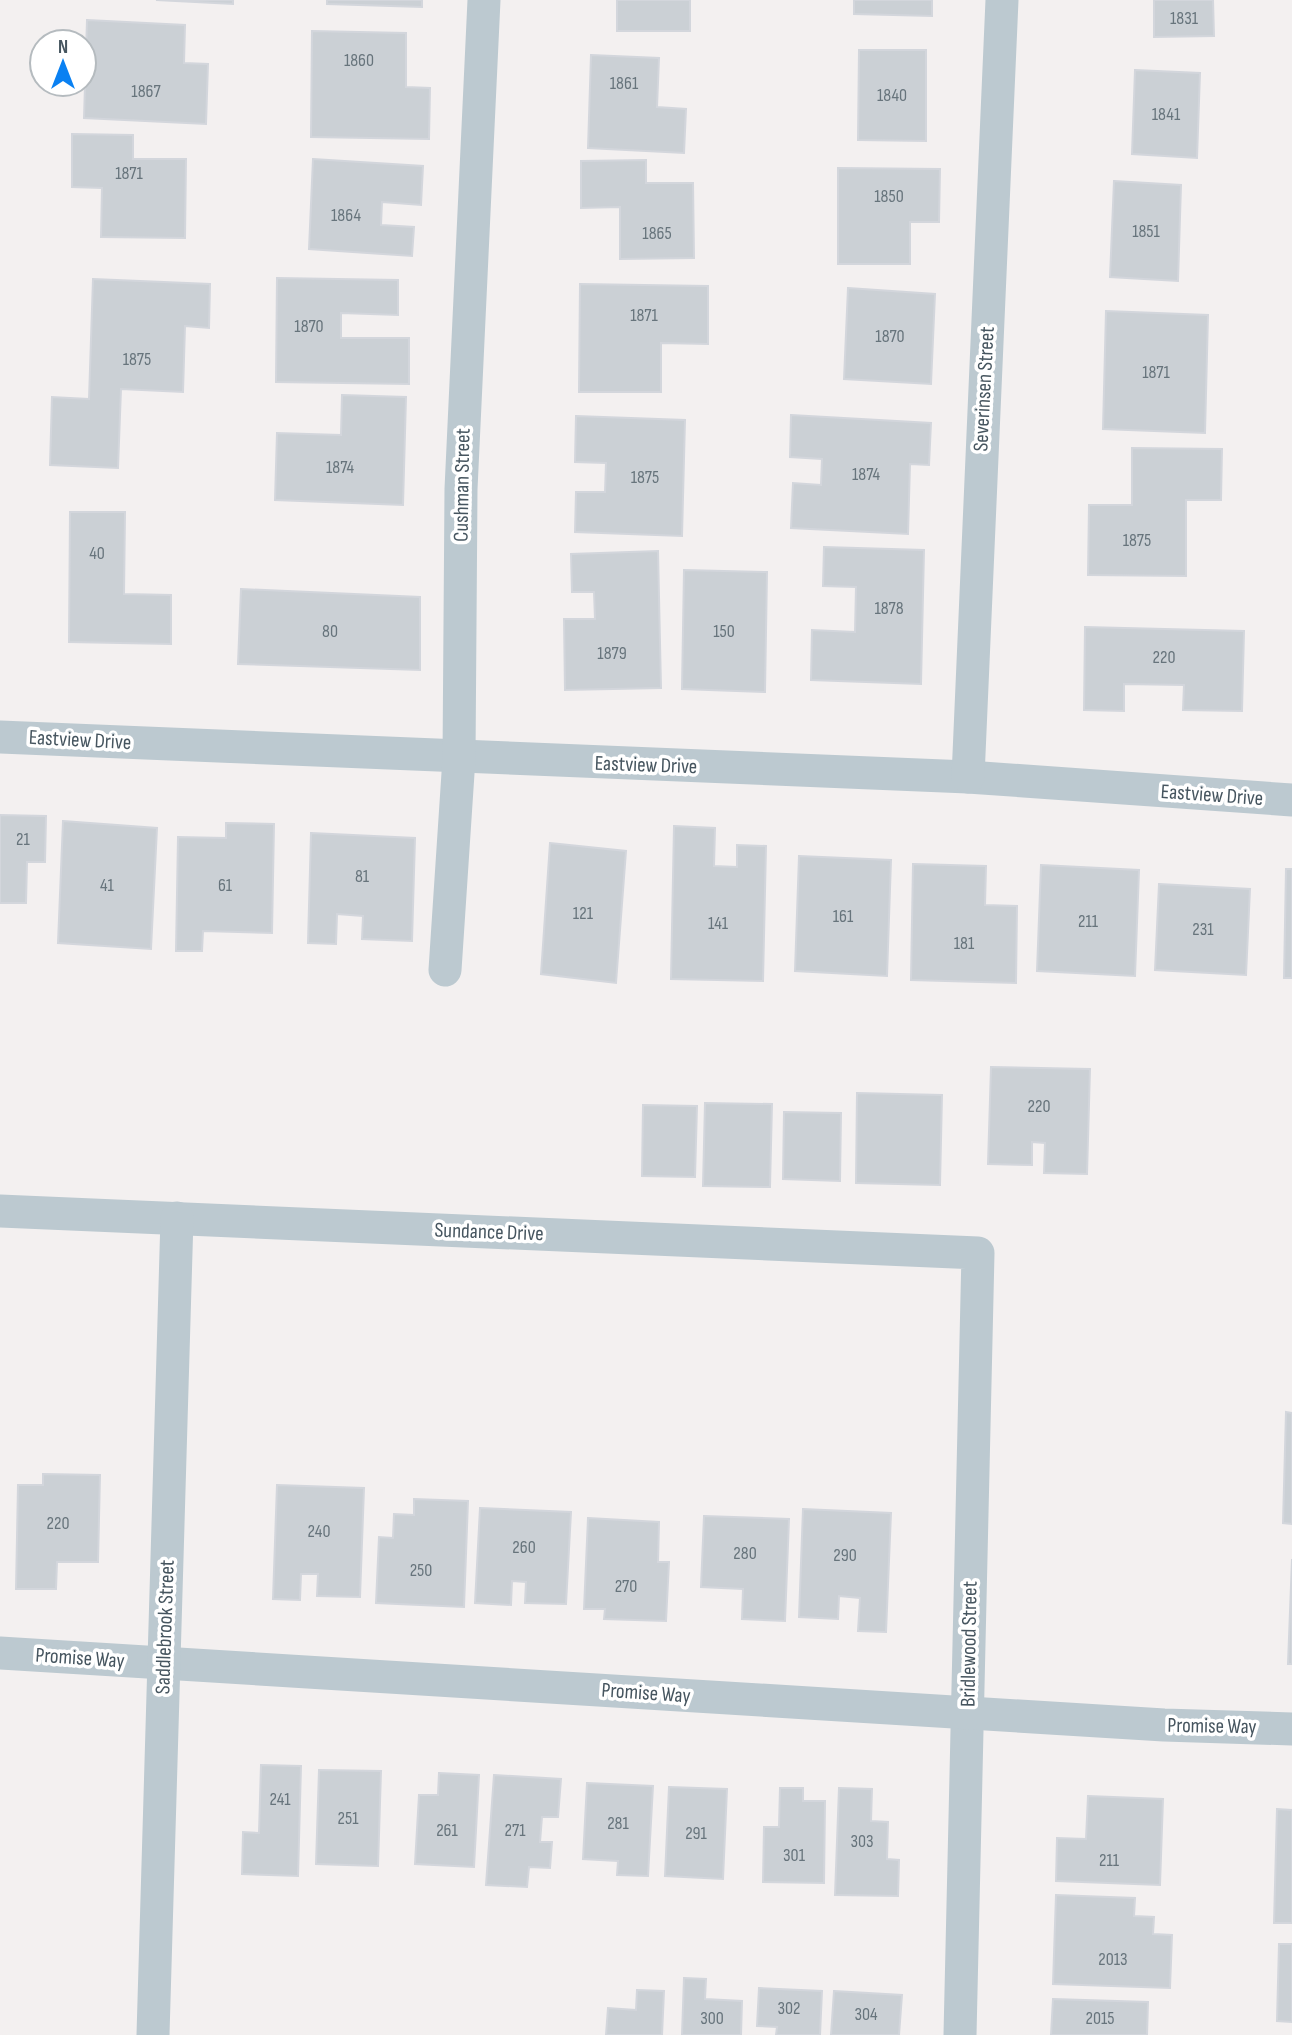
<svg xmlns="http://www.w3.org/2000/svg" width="1292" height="2035" viewBox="0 0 1292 2035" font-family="'Sofia Sans Condensed',sans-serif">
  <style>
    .building { fill: #cbd0d5; stroke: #d3d6dc; stroke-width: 2 }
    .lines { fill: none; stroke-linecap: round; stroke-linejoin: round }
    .street { stroke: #bcc9d0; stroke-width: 33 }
    .labels { text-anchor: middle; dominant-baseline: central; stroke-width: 7; stroke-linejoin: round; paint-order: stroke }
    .number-label { font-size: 18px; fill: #67747c }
    .street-label { font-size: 21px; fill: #46555f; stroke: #fff }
  </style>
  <rect width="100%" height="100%" fill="#f3f0f0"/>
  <g class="building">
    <polygon points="156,0 233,0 233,4"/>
    <polygon points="327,0 422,0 422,7 327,4"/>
    <rect x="617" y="0" width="73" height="31"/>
    <polygon points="854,0 932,0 932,16 854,14"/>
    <polygon points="1154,0 1213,0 1214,36 1154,37"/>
    <polygon points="87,20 185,25 184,63 208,64 206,124 84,118"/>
    <polygon points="312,31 406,33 406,87 430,88 429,139 311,137"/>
    <polygon points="859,50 926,50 926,141 858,140"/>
    <polygon points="591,55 659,58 657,107 686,109 684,153 588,148"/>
    <polygon points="1135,70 1200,73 1197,158 1132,154"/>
    <polygon points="72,134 133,135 133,159 186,159 185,238 101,237 102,188 72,187"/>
    <polygon points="313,159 423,166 421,205 382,202 381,225 414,227 412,256 309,249"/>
    <polygon points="646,160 646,183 693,183 694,258 620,259 620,207 581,208 581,161"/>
    <polygon points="838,168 940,169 939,222 910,222 910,264 838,264"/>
    <polygon points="1114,181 1181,185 1178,281 1110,277"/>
    <polygon points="277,278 398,280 398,315 341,313 341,338 409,338 409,384 276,382"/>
    <polygon points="93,279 210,284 209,328 185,326 183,392 121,389 118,468 50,465 52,397 89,399"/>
    <polygon points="580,284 708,286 708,344 661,343 661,392 579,392"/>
    <polygon points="848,288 935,294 931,384 844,379"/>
    <polygon points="1106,311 1208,315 1205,433 1103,429"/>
    <polygon points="342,395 406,397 403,505 275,500 277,433 341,435"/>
    <polygon points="791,415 931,423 929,465 910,464 908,534 791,528 793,483 821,485 822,459 790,457"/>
    <polygon points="576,416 685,420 682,536 575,532 576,492 605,492 606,463 575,462"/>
    <polygon points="1132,448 1222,449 1221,500 1186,500 1186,576 1088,575 1089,505 1132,505"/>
    <polygon points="70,512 125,512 124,594 171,595 171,644 69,642"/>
    <polygon points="824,547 924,550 921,684 811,680 812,630 855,632 856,587 823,586"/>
    <polygon points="658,551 661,688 565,690 564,619 595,619 594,592 572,592 571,554"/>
    <polygon points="684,570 767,572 765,692 682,689"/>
    <polygon points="241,589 420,597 420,670 238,664"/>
    <polygon points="1085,627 1244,631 1242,711 1183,710 1184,685 1124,684 1124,711 1084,710"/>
    <polygon points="0,815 46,816 45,862 27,862 26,903 0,903"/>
    <polygon points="63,821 157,828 151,949 58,943"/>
    <polygon points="226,823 274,824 272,933 203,931 202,951 176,951 178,837 226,838"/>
    <polygon points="674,826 715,828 714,866 737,867 737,845 766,846 763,981 671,979"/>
    <polygon points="311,833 415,838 412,941 362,939 363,916 337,914 336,944 308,943"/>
    <polygon points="550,843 626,851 616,983 541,974"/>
    <polygon points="799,856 891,860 887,976 795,971"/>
    <polygon points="913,864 986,866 985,905 1017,906 1016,983 911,980"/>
    <polygon points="1041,865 1139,870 1135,976 1037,971"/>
    <polygon points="1286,869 1292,869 1292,978 1284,978"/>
    <polygon points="1159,884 1250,889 1246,975 1155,970"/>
    <polygon points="991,1067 1090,1069 1087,1174 1044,1173 1045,1143 1032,1142 1032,1165 988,1164"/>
    <polygon points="857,1093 942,1095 940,1185 856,1183"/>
    <polygon points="705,1103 772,1104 770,1187 703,1186"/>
    <polygon points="643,1105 697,1106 695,1177 642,1176"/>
    <polygon points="784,1112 841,1113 840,1181 783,1179"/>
    <polygon points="1286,1412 1292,1413 1292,1524 1283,1523"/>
    <polygon points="43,1474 100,1475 98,1562 57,1562 56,1589 16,1589 18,1485 43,1485"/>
    <polygon points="277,1485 364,1488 360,1597 317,1596 318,1574 301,1574 300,1600 273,1599"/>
    <polygon points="414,1499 468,1501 464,1607 376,1603 379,1537 393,1538 394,1514 414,1515"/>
    <polygon points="480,1508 571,1512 566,1604 525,1603 526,1582 512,1581 511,1605 475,1603"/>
    <polygon points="803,1509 891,1513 886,1632 858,1631 860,1598 839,1596 838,1619 799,1617"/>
    <polygon points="704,1516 789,1519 785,1621 742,1619 743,1589 701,1587"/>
    <polygon points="588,1518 659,1522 658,1562 669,1562 666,1621 604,1619 605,1609 584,1609"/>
    <polygon points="1292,1559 1292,1664 1288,1664"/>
    <polygon points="261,1765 301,1766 298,1876 242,1874 243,1832 259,1833"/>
    <polygon points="319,1770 381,1771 378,1866 316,1864"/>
    <polygon points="439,1773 479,1775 474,1867 415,1864 419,1795 438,1795"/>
    <polygon points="494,1775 561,1779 558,1817 542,1817 540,1842 552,1842 550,1868 529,1867 527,1887 486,1885"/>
    <polygon points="587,1783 653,1786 648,1876 617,1875 618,1861 583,1859"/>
    <polygon points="669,1787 727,1789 723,1879 665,1876"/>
    <polygon points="780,1788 803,1788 803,1801 825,1801 824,1883 763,1882 764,1827 779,1827"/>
    <polygon points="839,1788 872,1789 871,1821 888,1822 887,1859 899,1860 898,1896 835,1895"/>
    <polygon points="1088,1796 1163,1799 1160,1885 1056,1881 1057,1838 1086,1839"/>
    <polygon points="1277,1809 1292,1810 1292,1923 1274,1923"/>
    <polygon points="1056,1895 1135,1898 1134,1916 1154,1917 1153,1934 1172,1935 1170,1988 1053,1984"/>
    <polygon points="1279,1944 1292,1944 1292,2022 1277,2021"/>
    <polygon points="684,1978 706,1979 705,1999 742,2001 741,2035 682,2035"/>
    <polygon points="759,1988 822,1991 820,2035 776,2035 777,2027 757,2026"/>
    <polygon points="637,1990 664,1991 662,2035 606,2035 608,2008 636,2010"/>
    <polygon points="834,1991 902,1995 899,2035 831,2035"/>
    <polygon points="1053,1999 1148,2002 1147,2035 1051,2035"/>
  </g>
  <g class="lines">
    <g class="street">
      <polyline points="0,737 968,777 1292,800"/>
      <polyline points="968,777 1002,0"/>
      <polyline points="445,970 459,758 461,489 484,0"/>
      <polyline points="0,1211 978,1253 960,2035"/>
      <polyline points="0,1653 1164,1725 1292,1729"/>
      <polyline points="153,2035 177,1218"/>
    </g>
  </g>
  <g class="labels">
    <g class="number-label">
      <text x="1184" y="18">1831</text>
      <text x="359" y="60">1860</text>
      <text x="624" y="83">1861</text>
      <text x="146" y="91">1867</text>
      <text x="892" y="95">1840</text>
      <text x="1166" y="114">1841</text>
      <text x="129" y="173">1871</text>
      <text x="889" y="196">1850</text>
      <text x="346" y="215">1864</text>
      <text x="1146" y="231">1851</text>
      <text x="657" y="233">1865</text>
      <text x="644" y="315">1871</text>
      <text x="309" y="326">1870</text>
      <text x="890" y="336">1870</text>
      <text x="137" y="359">1875</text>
      <text x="1156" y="372">1871</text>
      <text x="340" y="467">1874</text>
      <text x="866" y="474">1874</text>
      <text x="645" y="477">1875</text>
      <text x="1137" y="540">1875</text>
      <text x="97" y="553">40</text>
      <text x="889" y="608">1878</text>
      <text x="330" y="631">80</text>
      <text x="724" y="631">150</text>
      <text x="612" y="653">1879</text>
      <text x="1164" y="657">220</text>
      <text x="23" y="839">21</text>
      <text x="362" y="876">81</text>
      <text x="107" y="885">41</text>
      <text x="225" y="885">61</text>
      <text x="583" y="913">121</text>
      <text x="843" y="916">161</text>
      <text x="1088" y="921">211</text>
      <text x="718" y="923">141</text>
      <text x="1203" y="929">231</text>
      <text x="964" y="943">181</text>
      <text x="1039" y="1106">220</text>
      <text x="58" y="1523">220</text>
      <text x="319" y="1531">240</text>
      <text x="524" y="1547">260</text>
      <text x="745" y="1553">280</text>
      <text x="845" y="1555">290</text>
      <text x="421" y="1570">250</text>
      <text x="626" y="1586">270</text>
      <text x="280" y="1799">241</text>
      <text x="348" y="1818">251</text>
      <text x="618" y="1823">281</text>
      <text x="447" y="1830">261</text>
      <text x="515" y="1830">271</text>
      <text x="696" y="1833">291</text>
      <text x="862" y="1841">303</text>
      <text x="794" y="1855">301</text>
      <text x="1109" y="1860">211</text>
      <text x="1113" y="1959">2013</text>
      <text x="789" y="2008">302</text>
      <text x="866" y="2014">304</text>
      <text x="712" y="2018">300</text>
      <text x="1100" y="2018">2015</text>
    </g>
    <g class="street-label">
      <text transform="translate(984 389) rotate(-87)">Severinsen Street</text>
      <text transform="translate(462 485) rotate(-89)">Cushman Street</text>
      <text transform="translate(80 740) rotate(3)">Eastview Drive</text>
      <text transform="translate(646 765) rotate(2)">Eastview Drive</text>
      <text transform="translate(1212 795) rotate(4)">Eastview Drive</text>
      <text transform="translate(489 1232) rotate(2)">Sundance Drive</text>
      <text transform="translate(165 1627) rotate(-88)">Saddlebrook Street</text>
      <text transform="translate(969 1644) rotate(-89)">Bridlewood Street</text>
      <text transform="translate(80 1658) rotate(4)">Promise Way</text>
      <text transform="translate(646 1693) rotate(4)">Promise Way</text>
      <text transform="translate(1212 1726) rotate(1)">Promise Way</text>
    </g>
  </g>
  <g transform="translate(63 63)"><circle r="33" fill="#ffffff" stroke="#b5bbbf" stroke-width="2"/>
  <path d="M0-5L12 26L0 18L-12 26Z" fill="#0a81f2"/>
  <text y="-10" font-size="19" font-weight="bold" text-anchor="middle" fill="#46555f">N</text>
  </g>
</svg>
